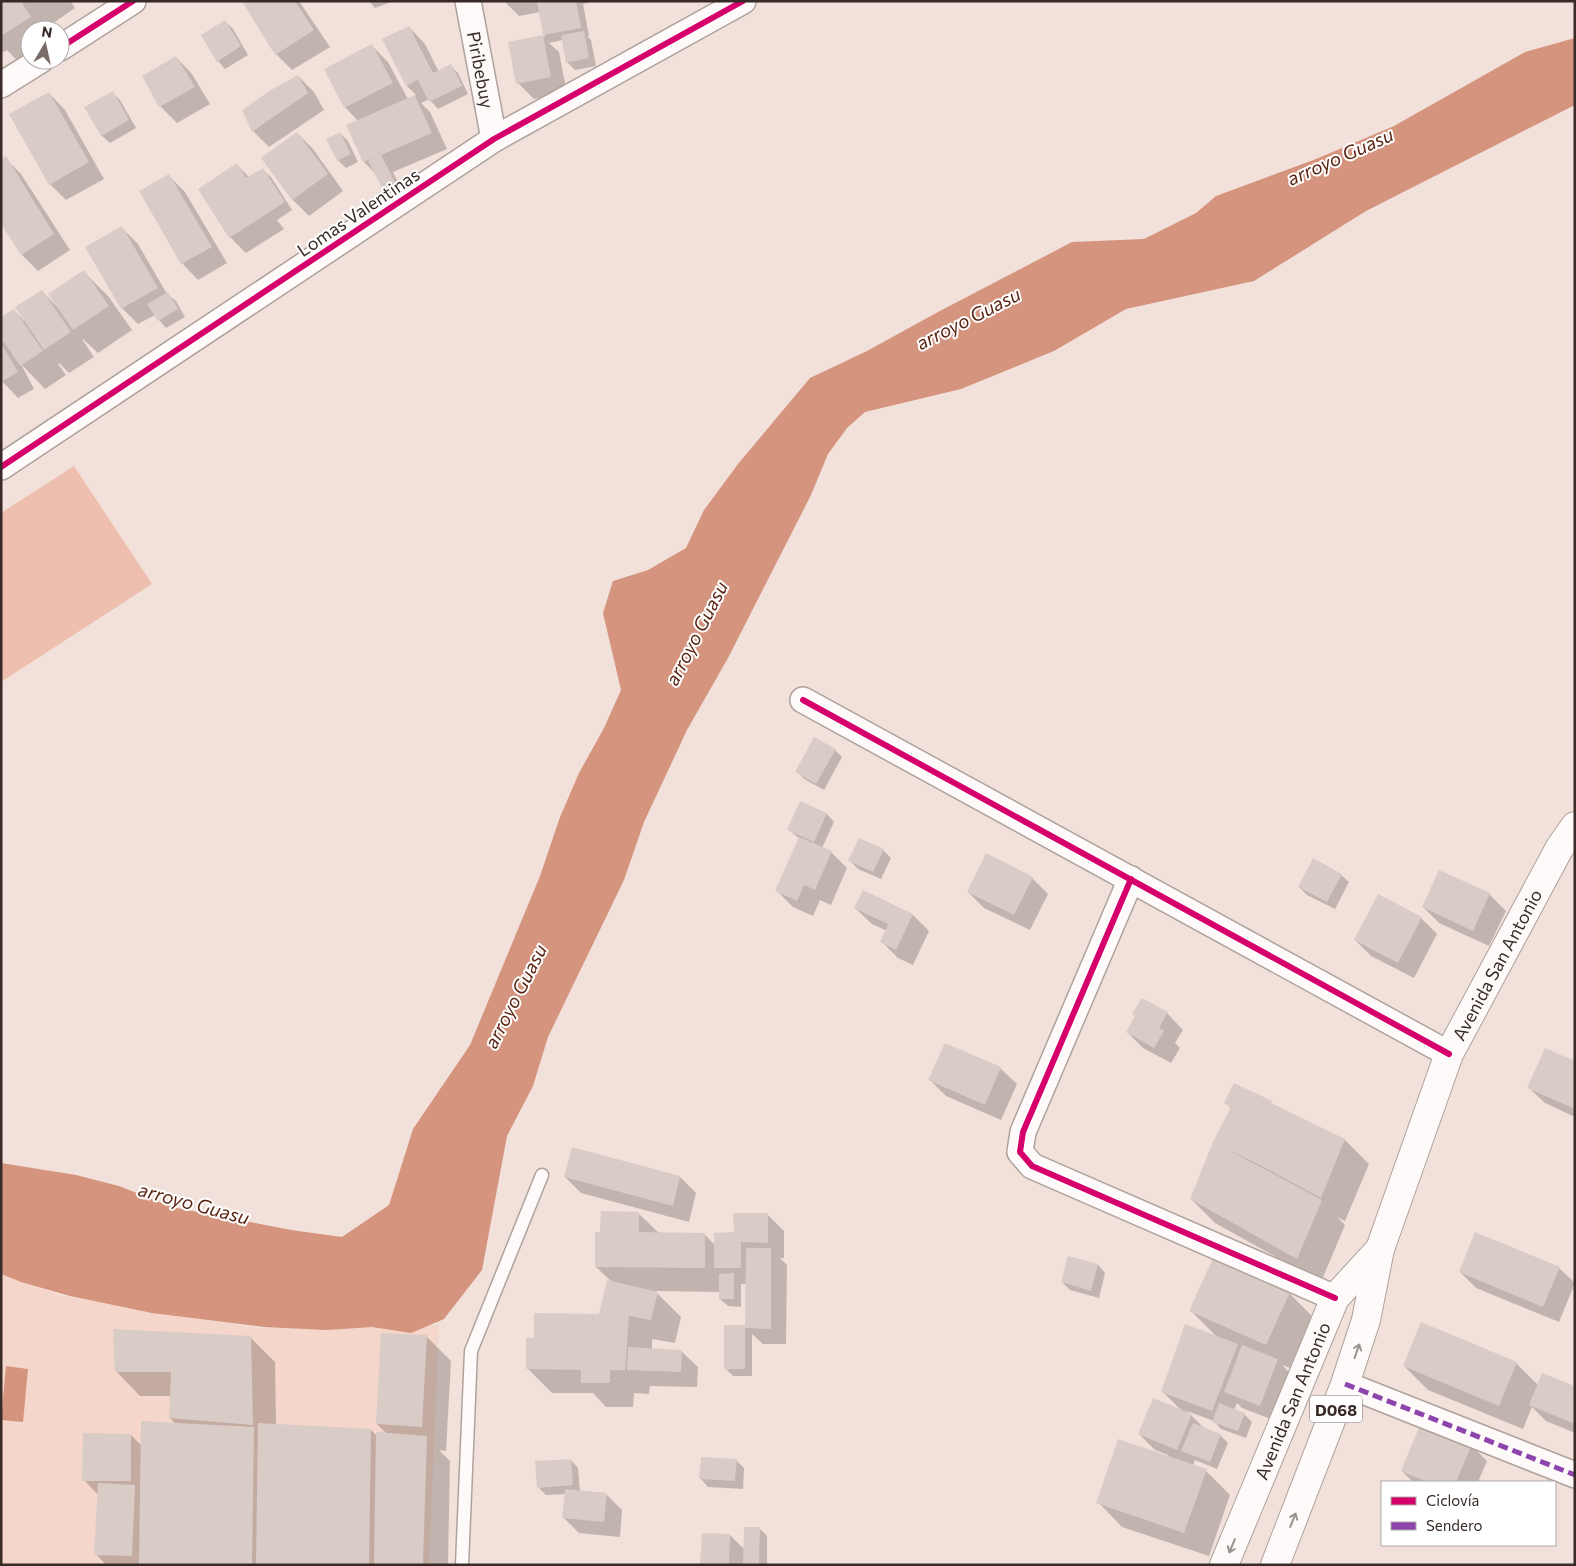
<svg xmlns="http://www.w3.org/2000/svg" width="1576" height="1566" viewBox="0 0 1576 1566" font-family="Commissioner,sans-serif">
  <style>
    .built { fill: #f4d6cb }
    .green { fill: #eebfae }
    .water { fill: #d5947e }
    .shadow { fill: #0003 }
    .building { fill: #d9cbc6 }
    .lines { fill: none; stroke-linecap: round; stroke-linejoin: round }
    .service-casing { stroke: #afa29d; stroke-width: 15 }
    .minor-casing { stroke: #afa29d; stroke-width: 28 }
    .primary-casing { stroke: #afa29d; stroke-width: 30 }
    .service { stroke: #fdfaf9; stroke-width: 12 }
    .minor { stroke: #fdfaf9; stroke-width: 25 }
    .primary { stroke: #fdfaf9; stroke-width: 28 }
    .quiet { stroke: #8e44ad; stroke-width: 5; stroke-dasharray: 10 5; stroke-linecap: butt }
    .cycleway-casing { stroke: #fff; stroke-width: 9 }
    .cycleway { stroke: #d6006c; stroke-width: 6 }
    .oneway { stroke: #9a9290 }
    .labels { text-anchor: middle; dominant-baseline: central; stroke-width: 4; stroke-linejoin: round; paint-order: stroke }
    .shield { fill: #fff; stroke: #746b68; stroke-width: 1 }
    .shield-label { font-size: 16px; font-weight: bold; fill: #382b27 }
    .street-label { font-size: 18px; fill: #382b27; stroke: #fff }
    .water-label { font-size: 19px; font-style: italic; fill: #5b2410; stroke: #fff }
  </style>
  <rect width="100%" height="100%" fill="#f2e1da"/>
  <polygon class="built" points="1,1274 60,1295 152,1312 259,1328 439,1325 429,1565 1,1565"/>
  <polygon class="green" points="74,466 152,584 1,682 1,513"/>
  <g class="water">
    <polygon points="1575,38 1575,105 1366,211 1254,281 1126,309 1054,351 961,389 865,412 847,428 828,454 811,495 728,658 687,730 644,822 624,880 548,1037 533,1086 507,1136 482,1270 444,1319 411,1333 372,1327 327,1330 264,1327 152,1313 70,1296 21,1282 1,1274 1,1163 76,1175 119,1186 172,1207 291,1230 342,1237 389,1205 413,1129 470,1045 540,876 560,817 579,773 604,728 621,690 603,613 613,581 648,570 686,548 704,510 738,464 810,378 867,351 938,312 1072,242 1144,239 1196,213 1216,196 1316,159 1394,126 1525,52"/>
    <polygon points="6,1366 28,1369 23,1422 1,1420"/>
  </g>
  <g class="shadow">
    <polygon points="1,1 70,1 75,8 46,28 47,30 30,30 30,57 20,63 7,50 1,53"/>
    <polygon points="243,1 299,1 330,47 292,70 276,54"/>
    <polygon points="369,1 394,1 375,8"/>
    <polygon points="504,1 589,1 589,3 583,4 589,36 587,36 591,40 596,66 575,70 567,62 563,40 549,43 559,52 567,93 534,99 518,83 510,43 545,36 540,12 519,16"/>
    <polygon points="225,21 233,29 248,55 225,69 218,61"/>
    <polygon points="409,27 425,44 439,72 451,66 458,73 468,94 438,109 429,99 421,103 430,112 447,149 393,172 402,190 390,195 383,188 375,173 364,162 348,125 358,121 345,107 372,46 388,62 408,99 416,95 407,86"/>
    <polygon points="176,57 192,74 210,104 177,123 160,106 143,76"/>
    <polygon points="298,76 314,92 324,110 269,147 253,131"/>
    <polygon points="112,92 120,100 136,128 110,143 102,136 86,108"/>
    <polygon points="49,93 65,110 104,179 66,200 50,184"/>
    <polygon points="297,133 313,149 343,191 309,216 293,200 262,158"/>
    <polygon points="340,133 348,141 358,162 346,168 338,160"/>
    <polygon points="5,158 21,174 70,250 38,271 22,255 1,222"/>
    <polygon points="237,165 250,178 263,170 271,177 292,210 277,220 284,229 246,253 230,237"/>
    <polygon points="169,176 185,192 227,263 198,280 182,263 141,192"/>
    <polygon points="122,228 138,244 167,294 176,301 185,317 166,328 155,315 138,324 122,308"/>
    <polygon points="84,272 108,296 132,330 98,353 83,339 82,339 94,357 69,373 59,363 58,364 66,375 45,389 21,364 34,389 18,398 1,380 1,340 4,342 14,310 24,321 42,291 57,307"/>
    <polygon points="835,750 842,757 824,790 804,779 797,771"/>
    <polygon points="800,802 827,814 834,822 822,848 831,852 847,868 831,905 820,900 813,916 793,907 777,891 800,839 788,829"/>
    <polygon points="883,850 891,858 881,879 858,869 850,861"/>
    <polygon points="1440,872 1489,894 1506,911 1489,946 1439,923 1423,907"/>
    <polygon points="1341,875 1349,882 1335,909 1307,895 1299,887"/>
    <polygon points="1032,878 1048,894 1030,930 984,908 968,892"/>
    <polygon points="855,908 913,915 929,931 913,965 898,958 882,942 887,931 872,924"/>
    <polygon points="1421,918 1437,934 1414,978 1371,956 1355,940"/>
    <polygon points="1167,1013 1183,1030 1175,1043 1180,1048 1171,1063 1143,1048 1127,1032"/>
    <polygon points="945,1045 1000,1068 1017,1084 1001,1120 946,1096 930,1080"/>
    <polygon points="1575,1062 1575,1117 1545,1103 1528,1087"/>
    <polygon points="1245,1092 1345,1140 1369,1164 1345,1221 1337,1217 1345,1225 1321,1282 1215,1223 1191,1199 1231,1109 1226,1103"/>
    <polygon points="565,1177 680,1177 696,1193 689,1222 581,1193"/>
    <polygon points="638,1213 659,1233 704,1234 715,1245 768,1215 784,1231 784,1258 780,1258 787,1265 786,1344 763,1344 752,1334 752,1376 733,1376 725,1368 726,1326 746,1326 747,1284 741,1284 741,1307 728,1306 720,1299 720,1292 655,1291 681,1317 675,1343 652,1339 652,1350 681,1351 698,1367 697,1387 650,1386 649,1394 634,1393 633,1407 606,1407 593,1393 552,1393 528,1369 535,1340 600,1315 613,1283 596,1267 601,1233"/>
    <polygon points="1098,1265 1105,1273 1099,1298 1070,1290 1062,1282"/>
    <polygon points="1559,1268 1575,1283 1559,1322 1476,1288 1460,1272"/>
    <polygon points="1289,1293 1313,1317 1290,1368 1282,1365 1293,1376 1276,1421 1242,1408 1237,1403 1234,1410 1244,1414 1252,1422 1246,1438 1221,1429 1214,1421 1187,1411 1206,1430 1220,1435 1228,1443 1217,1469 1195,1460 1193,1466 1206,1471 1230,1495 1209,1556 1122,1527 1098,1502 1167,1457 1168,1455 1155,1450 1139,1434 1182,1411 1162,1391 1218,1338 1191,1311"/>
    <polygon points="250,1337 275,1362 276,1425 371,1430 377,1436 387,1434 377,1424 427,1337 451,1361 446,1451 439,1450 450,1461 448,1565 106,1565 96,1554 99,1496 84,1480 131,1435 142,1446 176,1424 170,1418 171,1396 140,1396 116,1371"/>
    <polygon points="1516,1363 1538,1385 1575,1388 1575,1433 1546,1421 1532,1407 1523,1429 1428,1390 1404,1366"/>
    <polygon points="1471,1445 1487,1461 1478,1482 1413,1482 1402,1471"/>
    <polygon points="571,1460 578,1468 580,1492 606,1494 622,1510 620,1537 579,1533 563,1517 566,1494 546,1495 538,1487"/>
    <polygon points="736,1460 744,1468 743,1489 708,1487 701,1479"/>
    <polygon points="759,1528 767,1536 767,1565 702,1565 730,1535 745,1550"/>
  </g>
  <g class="building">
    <polygon points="1,1 25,1 22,3 31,17 1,36"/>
    <polygon points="242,1 295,1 314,30 275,55"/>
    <polygon points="537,1 576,1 581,28 543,35"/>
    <polygon points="225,20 241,46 217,62 201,35"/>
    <polygon points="409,26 433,73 451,64 462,86 429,102 418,80 406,86 382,39"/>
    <polygon points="584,31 589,58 566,63 561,35"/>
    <polygon points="543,35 551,77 516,84 508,42"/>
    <polygon points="372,44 393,83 344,108 324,69"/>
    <polygon points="176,56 195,87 159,107 142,76"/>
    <polygon points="298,75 308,93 252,132 242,110 271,90"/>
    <polygon points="113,91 129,120 101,136 84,107"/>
    <polygon points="49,92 89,162 49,185 9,114"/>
    <polygon points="415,95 432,133 381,155 395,182 382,188 368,161 374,158 363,162 346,125"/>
    <polygon points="297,132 328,174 292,200 261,158"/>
    <polygon points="340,132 351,154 337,161 326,139"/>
    <polygon points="6,156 54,234 21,255 1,224 1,159"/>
    <polygon points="237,163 246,178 263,168 285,202 229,238 198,189"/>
    <polygon points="169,174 212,247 181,264 139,191"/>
    <polygon points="122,226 158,288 121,309 85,247"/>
    <polygon points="84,270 109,306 73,330 48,294"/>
    <polygon points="42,290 71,332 44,350 15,307"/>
    <polygon points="168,292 178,309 158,321 147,304"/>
    <polygon points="14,309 43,351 20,366 1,338 1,317"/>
    <polygon points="1,343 18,372 1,382"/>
    <polygon points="814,737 836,749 816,784 795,772"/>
    <polygon points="800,801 827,813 814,842 787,830"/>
    <polygon points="799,837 832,851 815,890 804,885 797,901 775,891"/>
    <polygon points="859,838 884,849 873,872 848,861"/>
    <polygon points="986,853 1033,877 1014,915 967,892"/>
    <polygon points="1313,858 1342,874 1327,902 1298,887"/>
    <polygon points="1439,870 1490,893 1473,931 1422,907"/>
    <polygon points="863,890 913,914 896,950 880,942 888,924 854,908"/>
    <polygon points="1378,894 1422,917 1398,963 1354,940"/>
    <polygon points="1142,998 1168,1012 1159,1028 1164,1031 1154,1048 1126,1032 1135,1016 1132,1014"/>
    <polygon points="945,1043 1001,1067 985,1105 928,1080"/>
    <polygon points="1545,1048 1575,1061 1575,1109 1527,1088"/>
    <polygon points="1234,1083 1272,1101 1271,1103 1345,1139 1321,1198 1258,1164 1225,1148 1322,1200 1297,1259 1190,1199 1213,1142 1231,1107 1224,1103"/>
    <polygon points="572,1147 680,1176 673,1206 564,1177"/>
    <polygon points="601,1211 639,1212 639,1232 705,1233 705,1268 595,1267 595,1232 600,1232"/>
    <polygon points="733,1213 768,1213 768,1243 741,1242 741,1268 714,1268 714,1233 734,1232"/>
    <polygon points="1475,1232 1560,1267 1543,1307 1459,1272"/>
    <polygon points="746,1248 771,1248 771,1329 745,1328 745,1369 724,1369 724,1325 745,1325"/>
    <polygon points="1068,1256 1098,1264 1091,1291 1061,1282"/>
    <polygon points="1213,1258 1290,1292 1266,1345 1189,1311"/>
    <polygon points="734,1273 734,1299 719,1299 719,1274"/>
    <polygon points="607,1280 658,1292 651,1320 629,1316 625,1370 610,1370 610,1383 581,1383 581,1370 526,1369 526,1338 534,1338 534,1313 599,1314"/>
    <polygon points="1421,1322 1517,1362 1499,1406 1403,1366"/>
    <polygon points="1185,1324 1238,1344 1212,1411 1161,1392"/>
    <polygon points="113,1329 251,1336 253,1425 169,1418 171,1372 115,1372"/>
    <polygon points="381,1333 427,1335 422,1427 376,1424"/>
    <polygon points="1242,1345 1278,1359 1260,1406 1224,1392"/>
    <polygon points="628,1347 682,1350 681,1372 627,1370"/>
    <polygon points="1542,1373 1575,1386 1575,1424 1529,1405"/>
    <polygon points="1153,1398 1192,1414 1177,1450 1138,1434"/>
    <polygon points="1219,1403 1245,1413 1238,1431 1212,1422"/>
    <polygon points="141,1421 254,1427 252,1565 139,1565"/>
    <polygon points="258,1423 371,1429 369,1565 256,1565"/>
    <polygon points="1193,1423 1221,1434 1210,1462 1181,1451"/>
    <polygon points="1421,1423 1472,1444 1456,1482 1427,1482 1401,1471"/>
    <polygon points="376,1432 427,1436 423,1565 374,1565"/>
    <polygon points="83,1433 131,1434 131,1481 82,1481"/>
    <polygon points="1118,1439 1207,1469 1184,1533 1096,1503"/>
    <polygon points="701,1457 737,1459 735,1481 699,1479"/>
    <polygon points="571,1459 573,1485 537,1488 535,1461"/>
    <polygon points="98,1483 135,1485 132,1556 94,1555"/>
    <polygon points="565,1489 607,1493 604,1522 562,1518"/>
    <polygon points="744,1527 760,1527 759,1565 743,1565"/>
    <polygon points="702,1533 730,1534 729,1565 700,1565"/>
  </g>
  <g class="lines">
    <g class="service-casing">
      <polyline id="service" points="462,1565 471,1351 542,1175"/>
    </g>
    <g class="minor-casing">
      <g id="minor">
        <path id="s1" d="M468,1l26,138"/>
        <polyline points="60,48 133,1"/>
        <polyline points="1,85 41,60"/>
        <polyline points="1,467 494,139 743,1"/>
        <polyline points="803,700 1449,1054"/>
        <polyline points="1131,879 1023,1132 1020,1152 1032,1166 1335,1298"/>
        <polyline points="1345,1384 1575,1475"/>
      </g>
    </g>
    <g class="primary-casing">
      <g id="primary">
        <path id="s2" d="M1224,1565l111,-267 45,-49"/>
        <path id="s3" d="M1275,1565l70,-181 21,-64 14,-71 69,-195 110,-205 16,-23"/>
      </g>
    </g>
    <use href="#service" class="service"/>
    <use href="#minor" class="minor"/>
    <use href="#primary" class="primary"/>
    <polyline class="quiet" points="1345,1384 1575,1475"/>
    <g class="cycleway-casing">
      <g id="cycleway">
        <polyline points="60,48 133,1"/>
        <polyline points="1,467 494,139 743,1"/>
        <polyline points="803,700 1449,1054"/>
        <polyline points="1131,879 1023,1132 1020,1152 1032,1166 1335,1298"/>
      </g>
    </g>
    <use href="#cycleway" class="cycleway"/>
  </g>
  <defs><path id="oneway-shaft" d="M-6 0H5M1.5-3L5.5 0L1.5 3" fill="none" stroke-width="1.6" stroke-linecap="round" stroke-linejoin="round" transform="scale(1.25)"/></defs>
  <g class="oneway">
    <use href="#oneway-shaft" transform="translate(1357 1351) rotate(-71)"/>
    <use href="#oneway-shaft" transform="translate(1293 1520) rotate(-68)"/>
    <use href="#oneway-shaft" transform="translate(1232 1546) rotate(113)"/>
  </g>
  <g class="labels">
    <rect class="shield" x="1310" y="1395.5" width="52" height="27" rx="4"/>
    <g class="shield-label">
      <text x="1336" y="1409">D068</text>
    </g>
    <g class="street-label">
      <text stroke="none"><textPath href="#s1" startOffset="70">Piribebuy</textPath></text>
      <text transform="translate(358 212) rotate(-34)">Lomas Valentinas</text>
      <text stroke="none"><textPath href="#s3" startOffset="642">Avenida San Antonio</textPath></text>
      <text stroke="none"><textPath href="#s2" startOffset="178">Avenida San Antonio</textPath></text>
    </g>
    <g class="water-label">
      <text transform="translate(1340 156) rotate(-24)">arroyo Guasu</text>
      <text transform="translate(968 318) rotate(-27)">arroyo Guasu</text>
      <text transform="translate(696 633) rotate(-63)">arroyo Guasu</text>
      <text transform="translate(515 996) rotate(-63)">arroyo Guasu</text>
      <text transform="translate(194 1203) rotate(15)">arroyo Guasu</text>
    </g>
  </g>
  <rect width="1576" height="1566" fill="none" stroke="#382b27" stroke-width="5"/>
  <rect x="1381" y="1481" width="175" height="65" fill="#ffffff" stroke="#afaaa9"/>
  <rect x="1391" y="1497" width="25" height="8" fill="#d6006c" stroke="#afaaa9"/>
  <text x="1426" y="1506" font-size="15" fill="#382b27">Ciclovía</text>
  <rect x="1391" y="1522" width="25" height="8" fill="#8e44ad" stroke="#afaaa9"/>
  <text x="1426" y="1531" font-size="15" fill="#382b27">Sendero</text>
  <g transform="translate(45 45) rotate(9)"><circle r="24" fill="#ffffff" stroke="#afaaa9"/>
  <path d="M0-4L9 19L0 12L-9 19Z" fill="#796b66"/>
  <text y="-8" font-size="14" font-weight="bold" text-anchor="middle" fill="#382b27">N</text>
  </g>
</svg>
